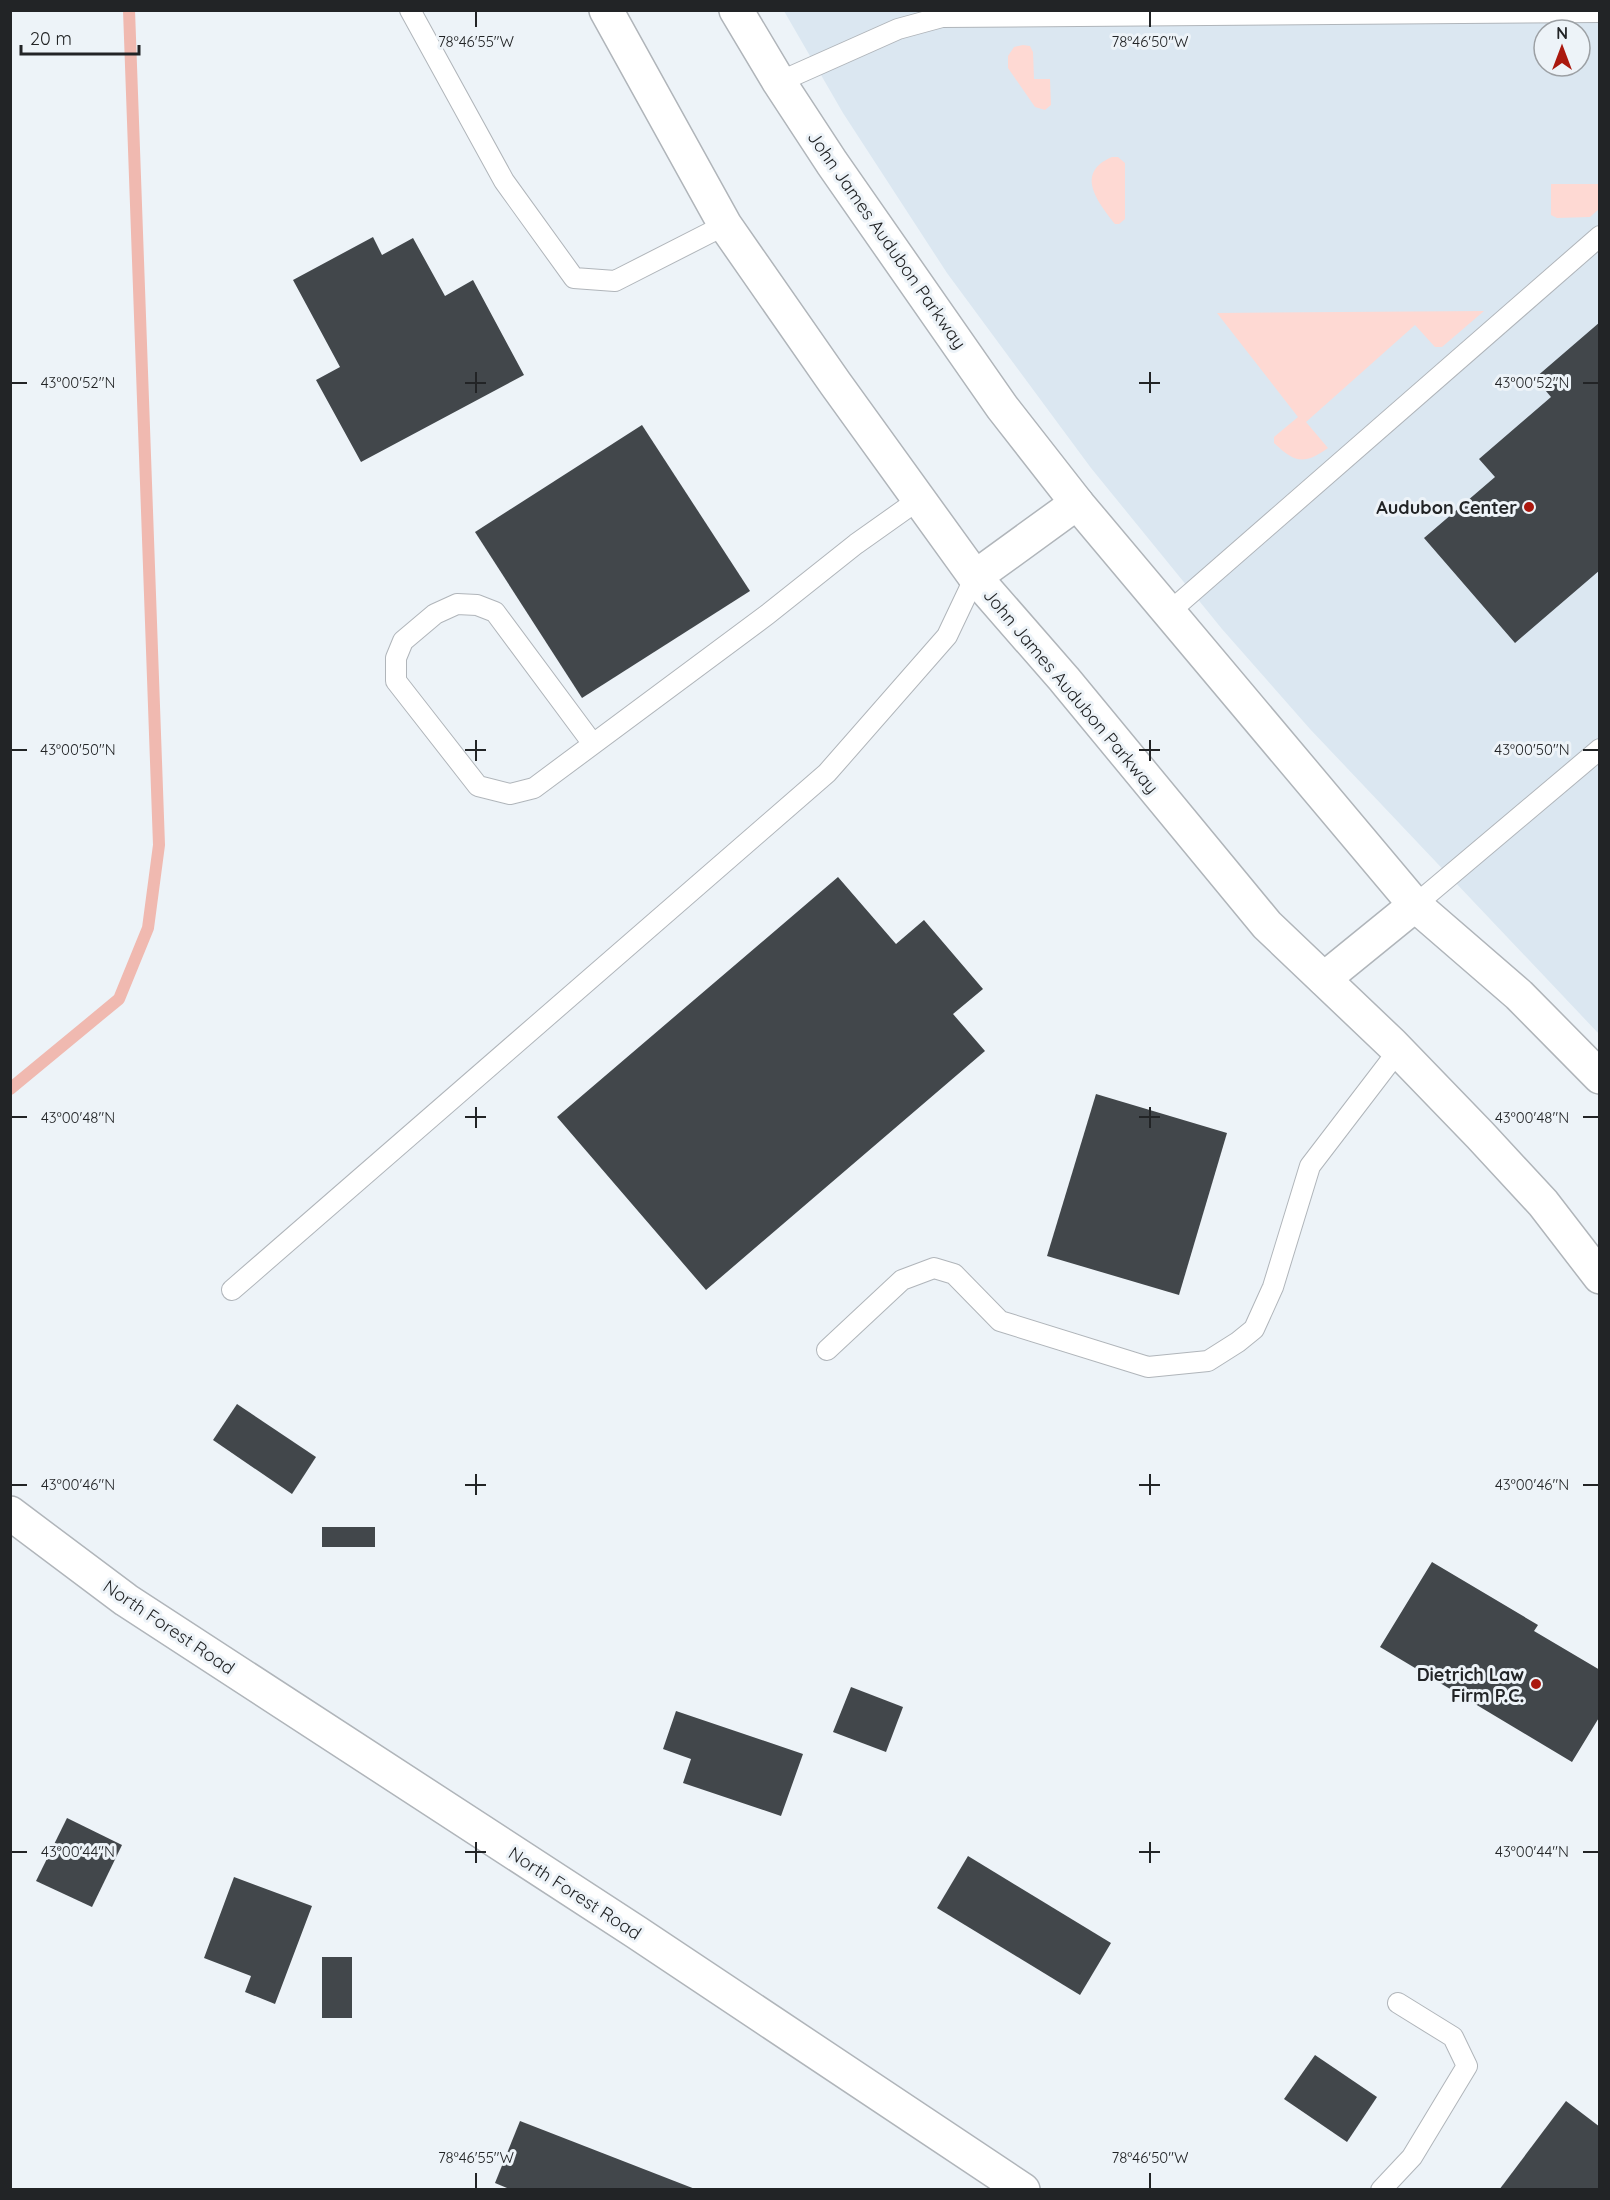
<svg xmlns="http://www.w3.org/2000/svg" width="1610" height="2200" viewBox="0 0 1610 2200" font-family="Quicksand,sans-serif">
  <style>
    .built { fill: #dbe7f1; fill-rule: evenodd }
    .green { fill: #fed9d3 }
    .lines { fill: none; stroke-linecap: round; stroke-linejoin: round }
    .stream { stroke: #f0b9b0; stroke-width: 12 }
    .building { fill: #42474b }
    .lane-casing { stroke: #b0b5ba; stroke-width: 22 }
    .secondary-casing { stroke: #b0b5ba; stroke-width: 36 }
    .lane { stroke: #fff; stroke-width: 20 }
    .secondary { stroke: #fff; stroke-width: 33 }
    .ticks { fill: none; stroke: #222426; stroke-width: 2 }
    .poi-dot { fill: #aa180e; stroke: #edf3f8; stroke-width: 2 }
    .labels { text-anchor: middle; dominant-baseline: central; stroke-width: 6; stroke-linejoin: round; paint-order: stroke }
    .street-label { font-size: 18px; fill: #222426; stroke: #edf3f8 }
    .poi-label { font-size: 18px; font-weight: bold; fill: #222426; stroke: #edf3f8; text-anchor: end }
    .ticks-label { font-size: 15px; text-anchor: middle; fill: #222426; stroke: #edf3f8; stroke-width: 6; stroke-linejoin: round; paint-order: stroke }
  </style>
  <rect width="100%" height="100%" fill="#edf3f8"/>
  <path class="built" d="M784,11h815v1023l-289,-305 -88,-100 -131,-161 -144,-195 -104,-160zM1544,30h36v36h-36z"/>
  <g class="green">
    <polygon points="1023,45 1030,46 1033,52 1034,79 1050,79 1051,105 1045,110 1035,107 1008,68 1008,56 1014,47"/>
    <polygon points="1599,154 1599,209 1590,217 1557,218 1551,215 1551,184 1599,184"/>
    <path d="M1112,157h6l7,6v56l-6,5h-4c-17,-22 -41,-51 -3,-67z"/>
    <path d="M1484,311l-42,36h-7l-20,-22 -109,97 22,26c-24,17 -33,15 -54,-5v-6l24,-20 -81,-104z"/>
  </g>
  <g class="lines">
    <polyline class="stream" points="10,1089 119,999 148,928 159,845 129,10"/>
  </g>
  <g class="building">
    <polygon points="373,237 382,255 413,238 445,296 473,280 524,375 361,462 316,380 340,367 293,280"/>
    <polygon points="1600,322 1600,570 1515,643 1424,538 1495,477 1479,459 1551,397 1535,378"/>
    <polygon points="642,425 750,591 582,698 475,532"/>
    <polygon points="838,877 896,944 924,920 983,989 953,1014 985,1051 706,1290 557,1117"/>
    <polygon points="1096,1094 1227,1133 1179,1295 1047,1256"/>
    <polygon points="237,1404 316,1457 292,1494 213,1440"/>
    <rect x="322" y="1527" width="53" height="20"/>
    <polygon points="1432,1562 1538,1625 1534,1631 1600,1670 1600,1716 1572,1762 1380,1647"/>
    <polygon points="851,1687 903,1707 886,1752 833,1732"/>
    <polygon points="676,1711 803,1754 781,1816 683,1783 691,1759 663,1749"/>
    <polygon points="67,1818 122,1845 92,1907 36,1881"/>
    <polygon points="968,1856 1111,1943 1080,1995 937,1908"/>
    <polygon points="234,1877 312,1906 275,2004 245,1992 251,1976 204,1958"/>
    <rect x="322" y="1957" width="30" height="61"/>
    <polygon points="1315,2055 1377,2097 1347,2142 1284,2099"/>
    <polygon points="1566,2101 1600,2127 1600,2190 1499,2190"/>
    <polygon points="520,2121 695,2189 695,2190 512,2190 495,2183"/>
  </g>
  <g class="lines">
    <g class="lane-casing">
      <g id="lane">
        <polyline points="410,10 504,181 574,278 615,281 725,225"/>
        <polyline points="779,82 898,29 942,17 1600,12"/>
        <polyline points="1168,613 1600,236"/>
        <polyline points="593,744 495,612 477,605 457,604 435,614 403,641 396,658 396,681 478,786 510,794 534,788 768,614 856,544 918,500"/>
        <polyline points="1415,905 1600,749"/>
        <polyline points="232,1290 827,773 947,636 975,577"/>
        <polyline points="827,1350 902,1280 934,1268 954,1274 1000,1321 1148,1367 1208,1361 1238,1342 1254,1329 1273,1287 1310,1166 1398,1051"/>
        <polyline points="1381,2190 1412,2157 1467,2066 1453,2037 1398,2003"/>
      </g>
    </g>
    <g class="secondary-casing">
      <g id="secondary">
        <polyline points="606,10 725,225 835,383 975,577 1064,679 1267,925 1392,1044 1480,1135 1543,1203 1600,1277"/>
        <polyline points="736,10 779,82 832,163 1002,407 1077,503 1415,905 1519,995 1600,1077"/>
        <polyline points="975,577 1077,503"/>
        <polyline points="1324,979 1415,905"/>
        <polyline points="10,1513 126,1600 636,1932 1023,2190"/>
      </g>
    </g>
    <use href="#lane" class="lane"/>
    <use href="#secondary" class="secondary"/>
  </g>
  <path class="ticks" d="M476,12v15M1150,12v15M476,372v21M1150,372v21M12,383h15M465,383h21M1139,383h21M1583,383h15M476,740v21M1150,740v21M12,750h15M465,750h21M1139,750h21M1583,750h15M476,1107v21M1150,1107v21M12,1117h15M465,1117h21M1139,1117h21M1583,1117h15M476,1474v21M1150,1474v21M12,1485h15M465,1485h21M1139,1485h21M1583,1485h15M476,1842v21M1150,1842v21M12,1852h15M465,1852h21M1139,1852h21M1583,1852h15M476,2173v15M1150,2173v15"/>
  <g class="poi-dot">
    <circle cx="1529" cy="507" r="6"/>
    <circle cx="1536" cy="1684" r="6"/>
  </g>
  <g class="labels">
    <g class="street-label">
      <text transform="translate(887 240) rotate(55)">John James Audubon Parkway</text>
      <text transform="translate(1071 691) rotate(50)">John James Audubon Parkway</text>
      <text transform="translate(169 1627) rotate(34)">North Forest Road</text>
      <text transform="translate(575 1893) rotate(33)">North Forest Road</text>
    </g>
    <g class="poi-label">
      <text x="1517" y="507">Audubon Center</text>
      <text x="1524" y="1674">Dietrich Law<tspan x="1524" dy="21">Firm P.C.</tspan></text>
    </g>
  </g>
  <g class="ticks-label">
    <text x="476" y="47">78°46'55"W</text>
    <text x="1150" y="47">78°46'50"W</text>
    <text x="78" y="388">43°00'52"N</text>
    <text x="1532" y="388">43°00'52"N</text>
    <text x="78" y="755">43°00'50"N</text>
    <text x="1532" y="755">43°00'50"N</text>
    <text x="78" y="1123">43°00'48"N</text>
    <text x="1532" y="1123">43°00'48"N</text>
    <text x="78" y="1490">43°00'46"N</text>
    <text x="1532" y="1490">43°00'46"N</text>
    <text x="78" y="1857">43°00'44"N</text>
    <text x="1532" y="1857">43°00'44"N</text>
    <text x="476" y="2163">78°46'55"W</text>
    <text x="1150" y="2163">78°46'50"W</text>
  </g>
  <rect width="1610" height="2200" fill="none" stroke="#222426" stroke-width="24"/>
  <g transform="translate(1562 48)"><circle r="28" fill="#edf3f8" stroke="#9ca0a4" stroke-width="1.5"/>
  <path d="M0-4.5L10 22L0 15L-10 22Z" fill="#aa180e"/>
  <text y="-9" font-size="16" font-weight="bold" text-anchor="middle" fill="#222426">N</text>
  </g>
  <path d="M21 45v9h118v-9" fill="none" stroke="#222426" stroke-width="3"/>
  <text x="30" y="45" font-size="18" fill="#222426" stroke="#edf3f8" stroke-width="4.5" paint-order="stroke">20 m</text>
</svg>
